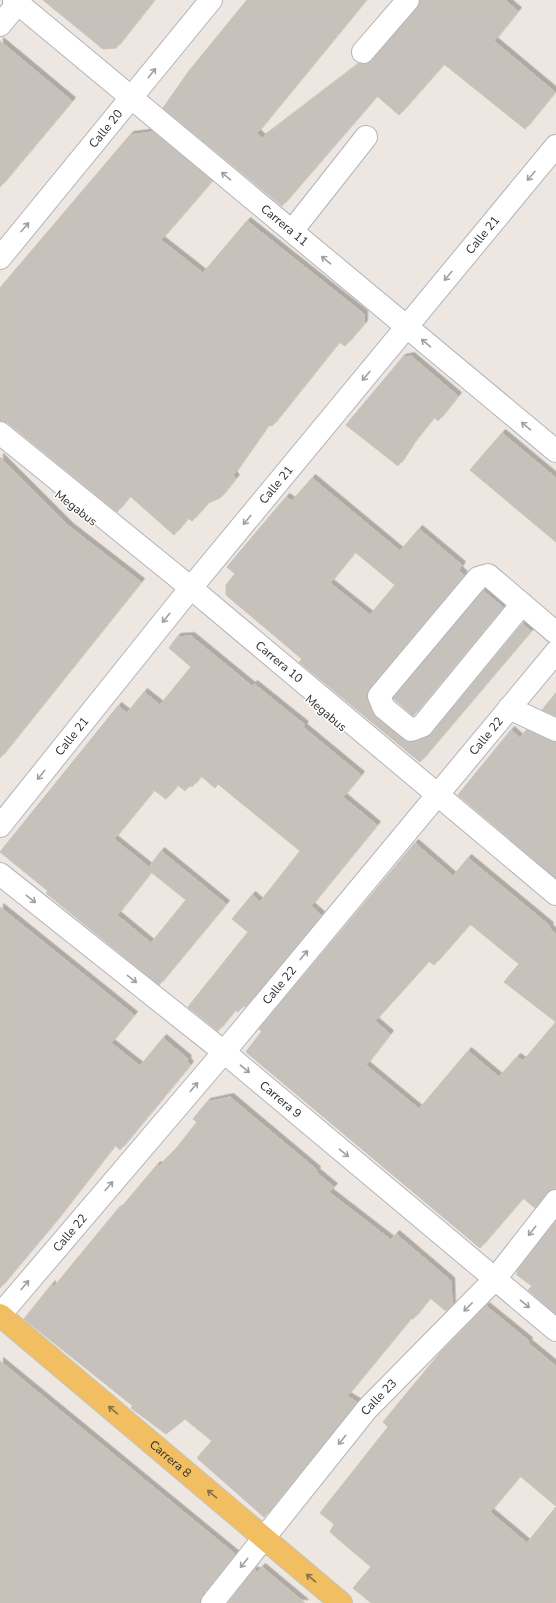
<svg xmlns="http://www.w3.org/2000/svg" width="556" height="1603" viewBox="0 0 556 1603" font-family="'Nunito Sans',sans-serif">
  <style>
    .building { fill: #c7c1bb; stroke: #cac2b9; fill-rule: evenodd; filter: url(#shadow) }
    .lines { fill: none; stroke-linecap: round; stroke-linejoin: round }
    .minor-casing { stroke: #b0b4bd; stroke-width: 24 }
    .major-casing { stroke: #c4c4c4; stroke-width: 24 }
    .minor { stroke: #fff; stroke-width: 22 }
    .major { stroke: #f1bf61; stroke-width: 22 }
    .oneway { stroke: #a0a0a0 }
    .oneway2 { stroke: #856f44 }
    .labels { text-anchor: middle; dominant-baseline: central; stroke-width: 3; stroke-linejoin: round; paint-order: stroke }
    .street-label { font-size: 12px; fill: #2d2d2d; stroke: #fff }
  </style>
  <defs>
    <filter id="shadow"><feDropShadow dx="3.5" dy="-3.5" stdDeviation="0" flood-color="#0004"/></filter>
  </defs>
  <rect width="100%" height="100%" fill="#eee6e0"/>
  <g class="building">
    <polygon points="43,0 154,0 116,48 103,49"/>
    <polygon points="247,0 366,0 257,133 262,138 359,64 367,64 372,60 417,8 420,0 505,0 518,11 494,41 555,92 525,129 444,64 399,115 377,96 282,206 163,108 189,71"/>
    <polygon points="0,41 72,101 0,187"/>
    <polygon points="153,132 212,181 161,240 203,273 247,221 364,314 364,324 345,346 339,342 272,426 268,425 233,475 236,478 220,498 208,503 192,521 188,518 174,535 130,496 117,512 8,423 0,421 0,288 130,135"/>
    <polygon points="411,356 458,396 438,421 434,417 411,446 398,466 346,425 402,358"/>
    <polygon points="502,433 556,478 556,542 470,470"/>
    <polygon points="0,457 70,527 141,582 0,758"/>
    <path d="M312,478l88,73 19,-22 43,36 -3,5 5,5 -95,113 -2,6v7l9,16 27,23 6,2h6l16,-8 91,-110 9,7 -111,131 -121,-100 3,-3 -76,-64v-10l9,-11 -8,-7 59,-70 6,4zM355,552l40,33 -25,30 -40,-32z"/>
    <polygon points="483,591 503,607 413,716 393,698"/>
    <path d="M191,636l61,50 2,-2 51,41 -2,2 58,48 -18,22 34,28 -66,81 10,9 -76,92v-3l-7,8 -3,-2 -17,21 -30,-24 60,-75 -16,-13 20,-24 8,7 40,-51 -82,-67 -3,4 -14,-12 -9,11 -2,-2 -5,6 -7,-6 -12,14 -12,-9 -40,49 35,28 12,-16 65,53 -67,81 -113,-92 2,-2 -48,-39 118,-146 9,7 17,-21 16,13 31,-38 -22,-19 8,-11zM151,872l35,28 -35,43 -34,-28z"/>
    <polygon points="556,693 556,716 542,710"/>
    <polygon points="511,730 520,738 526,730 556,742 556,878 458,795"/>
    <path d="M415,843l38,33 15,-18 82,68 -1,2 7,6v255l-10,4 -11,15 -12,-10 -43,50 -234,-196 16,-21 -3,-2zM470,924l49,40 -15,18 52,40 -33,39 -6,-4 -18,20 -31,-26 -49,58 -53,-44 24,-31 -15,-13 54,-60 5,4z"/>
    <polygon points="0,907 134,1015 111,1043 140,1066 163,1038 188,1059 187,1061 190,1065 120,1150 115,1145 55,1222 0,1288"/>
    <polygon points="230,1097 317,1170 316,1172 334,1187 329,1192 391,1240 396,1234 451,1281 452,1305 446,1311 430,1298 413,1319 411,1318 347,1396 357,1402 264,1517 197,1458 212,1441 185,1419 166,1434 131,1408 133,1406 24,1319 52,1284 52,1289 118,1209 119,1210 157,1165 159,1166 175,1150 197,1122 193,1119 207,1102"/>
    <polygon points="556,1221 556,1314 528,1290 532,1286 517,1275 517,1271"/>
    <polygon points="486,1306 529,1341 528,1343 556,1366 556,1506 520,1476 490,1512 527,1543 556,1507 556,1603 371,1603 353,1588 371,1567 330,1532 334,1524 320,1513 388,1427 383,1422 440,1353"/>
    <polygon points="0,1361 235,1554 202,1595 200,1603 0,1603"/>
    <polygon points="262,1567 305,1603 228,1603 254,1570 257,1572"/>
  </g>
  <g class="lines">
    <g class="minor-casing">
      <g id="minor">
        <path id="s1" d="M14,0l542,451"/>
        <polyline points="0,25 18,3"/>
        <polyline points="363,52 408,0"/>
        <polyline points="292,231 366,137"/>
        <path id="s2" d="M0,258l211,-258"/>
        <path id="s3" d="M0,433l191,155 365,306"/>
        <polyline points="522,604 422,726 411,730 384,708 379,696 478,578 488,575 556,633"/>
        <polyline points="509,708 556,730"/>
        <path id="s4" d="M0,826l185,-231 371,-449"/>
        <path id="s5" d="M0,874l224,178 332,278"/>
        <path id="s6" d="M0,1315l224,-263 332,-400"/>
        <path id="s7" d="M212,1603l155,-194 128,-130 61,-78"/>
      </g>
    </g>
    <g class="major-casing">
      <g id="major">
        <path id="s8" d="M0,1315l341,288"/>
      </g>
    </g>
    <use href="#minor" class="minor"/>
    <use href="#major" class="major"/>
  </g>
  <defs><path id="oneway-shaft" d="M-6 0H5M1.5-3L5.5 0L1.5 3" fill="none" stroke-width="1.6" stroke-linecap="round" stroke-linejoin="round"/></defs>
  <g class="oneway">
    <use href="#oneway-shaft" transform="translate(152 73) rotate(-51)"/>
    <use href="#oneway-shaft" transform="translate(226 176) rotate(-140)"/>
    <use href="#oneway-shaft" transform="translate(531 176) rotate(130)"/>
    <use href="#oneway-shaft" transform="translate(25 227) rotate(-50)"/>
    <use href="#oneway-shaft" transform="translate(326 260) rotate(-140)"/>
    <use href="#oneway-shaft" transform="translate(448 276) rotate(130)"/>
    <use href="#oneway-shaft" transform="translate(426 343) rotate(-140)"/>
    <use href="#oneway-shaft" transform="translate(366 376) rotate(130)"/>
    <use href="#oneway-shaft" transform="translate(526 426) rotate(-140)"/>
    <use href="#oneway-shaft" transform="translate(247 520) rotate(130)"/>
    <use href="#oneway-shaft" transform="translate(166 618) rotate(129)"/>
    <use href="#oneway-shaft" transform="translate(41 775) rotate(129)"/>
    <use href="#oneway-shaft" transform="translate(31 899) rotate(38)"/>
    <use href="#oneway-shaft" transform="translate(304 955) rotate(-50)"/>
    <use href="#oneway-shaft" transform="translate(132 979) rotate(38)"/>
    <use href="#oneway-shaft" transform="translate(245 1069) rotate(40)"/>
    <use href="#oneway-shaft" transform="translate(194 1087) rotate(-50)"/>
    <use href="#oneway-shaft" transform="translate(344 1153) rotate(40)"/>
    <use href="#oneway-shaft" transform="translate(109 1186) rotate(-50)"/>
    <use href="#oneway-shaft" transform="translate(532 1231) rotate(128)"/>
    <use href="#oneway-shaft" transform="translate(25 1285) rotate(-50)"/>
    <use href="#oneway-shaft" transform="translate(525 1304) rotate(40)"/>
    <use href="#oneway-shaft" transform="translate(468 1307) rotate(135)"/>
    <use href="#oneway-shaft" transform="translate(342 1440) rotate(129)"/>
    <use href="#oneway-shaft" transform="translate(244 1563) rotate(129)"/>
  </g>
  <g class="oneway2">
    <use href="#oneway-shaft" transform="translate(113 1410) rotate(-140)"/>
    <use href="#oneway-shaft" transform="translate(212 1494) rotate(-140)"/>
    <use href="#oneway-shaft" transform="translate(311 1578) rotate(-140)"/>
  </g>
  <g class="labels">
    <g class="street-label">
      <text stroke="none"><textPath href="#s2" startOffset="167">Calle 20</textPath></text>
      <text stroke="none"><textPath href="#s1" startOffset="352">Carrera 11</textPath></text>
      <text stroke="none"><textPath href="#s4" startOffset="763">Calle 21</textPath></text>
      <text stroke="none"><textPath href="#s4" startOffset="439">Calle 21</textPath></text>
      <text transform="translate(76 508) rotate(38)">Megabus</text>
      <text stroke="none"><textPath href="#s3" startOffset="361">Carrera 10</textPath></text>
      <text transform="translate(326 713) rotate(40)">Megabus</text>
      <text stroke="none"><textPath href="#s6" startOffset="756">Calle 22</textPath></text>
      <text stroke="none"><textPath href="#s4" startOffset="115">Calle 21</textPath></text>
      <text stroke="none"><textPath href="#s6" startOffset="432">Calle 22</textPath></text>
      <text stroke="none"><textPath href="#s5" startOffset="360">Carrera 9</textPath></text>
      <text stroke="none"><textPath href="#s6" startOffset="108">Calle 22</textPath></text>
      <text stroke="none"><textPath href="#s7" startOffset="265">Calle 23</textPath></text>
      <text stroke="none"><textPath href="#s8" startOffset="223">Carrera 8</textPath></text>
    </g>
  </g>
</svg>
